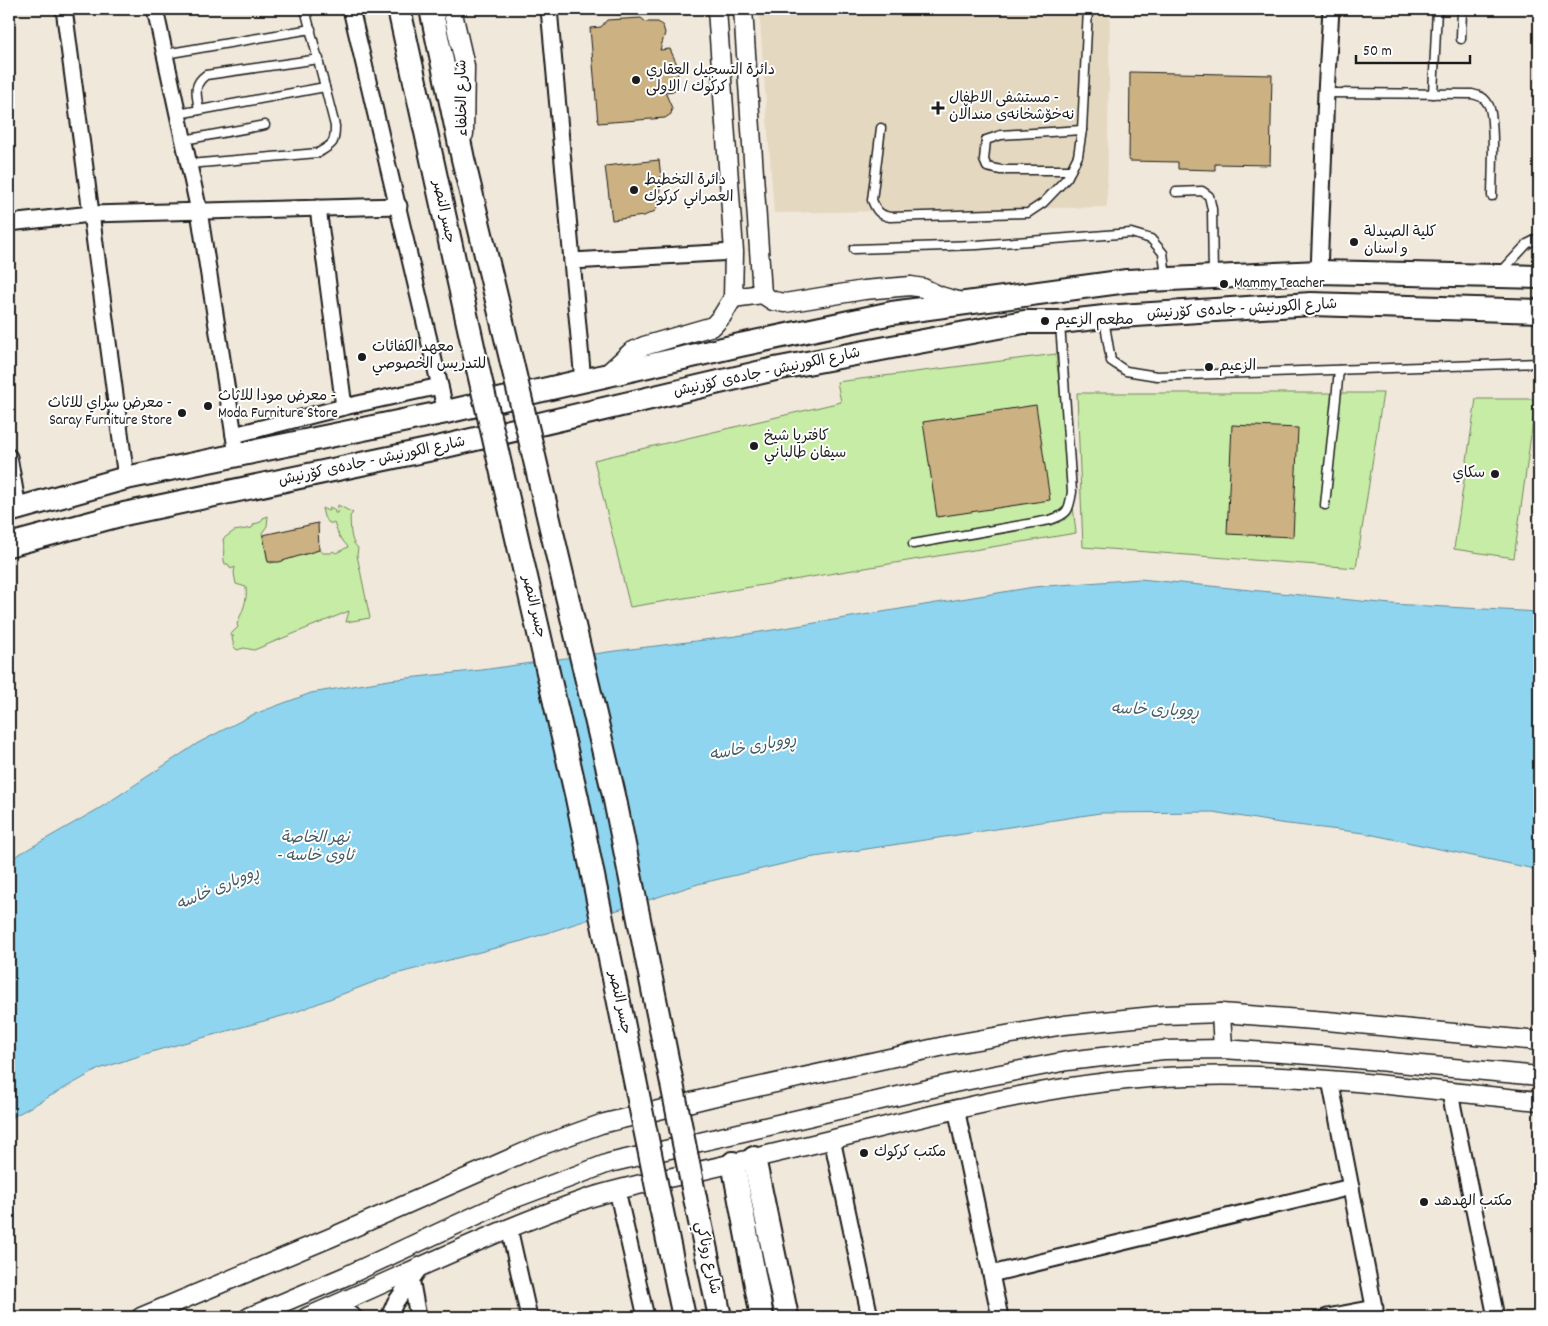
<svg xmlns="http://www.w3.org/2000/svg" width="1548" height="1326" viewBox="0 0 1548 1326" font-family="Dekko,'Playpen Sans Arabic',sans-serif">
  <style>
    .built { fill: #e5d8c0 }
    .green { fill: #c7eca5; stroke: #728460 }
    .water { fill: #8fd5f0; stroke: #618b9b }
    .building { fill: #ccb282; stroke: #1c1c1c }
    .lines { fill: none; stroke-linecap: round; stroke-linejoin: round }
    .service-casing { stroke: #1c1c1c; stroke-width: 11 }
    .minor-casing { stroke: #1c1c1c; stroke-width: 19 }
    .tertiary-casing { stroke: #1c1c1c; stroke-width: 21 }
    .primary-casing { stroke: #1c1c1c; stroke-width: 26 }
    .service { stroke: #fff; stroke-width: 8 }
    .minor { stroke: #fff; stroke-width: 15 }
    .tertiary { stroke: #fff; stroke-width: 18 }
    .primary { stroke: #fff; stroke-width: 22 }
    .primary-bridge-casing { stroke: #1c1c1c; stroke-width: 26; stroke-linecap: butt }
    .primary-bridge { stroke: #fff; stroke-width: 22 }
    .poi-dot { fill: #1c1c1c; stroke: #fff; stroke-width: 2 }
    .labels { text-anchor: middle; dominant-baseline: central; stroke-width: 4; stroke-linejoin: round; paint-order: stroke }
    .poi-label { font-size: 15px; fill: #1c1c1c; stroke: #fff; text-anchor: start }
    .street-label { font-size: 15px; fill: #1c1c1c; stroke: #fff }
    .water-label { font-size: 16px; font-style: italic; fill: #445d66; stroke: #fff }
  </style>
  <rect width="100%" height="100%" fill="#f0e8da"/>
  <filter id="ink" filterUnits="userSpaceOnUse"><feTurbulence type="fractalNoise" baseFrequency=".02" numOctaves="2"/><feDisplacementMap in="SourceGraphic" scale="10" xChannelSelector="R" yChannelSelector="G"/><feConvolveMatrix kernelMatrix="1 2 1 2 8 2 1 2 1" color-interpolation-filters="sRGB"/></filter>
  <g filter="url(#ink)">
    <polygon class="built" points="759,9 1110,9 1107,207 774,213"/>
    <g class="green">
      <polygon points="1056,354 1076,533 630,607 594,460 841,402 837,382"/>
      <polygon points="1077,393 1383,393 1356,568 1083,547"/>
      <polygon points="1476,399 1536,399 1514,558 1454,549"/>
      <path d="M338,505l15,8 -3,3c1,10 -1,25 8,32l-1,7 13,63 -24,4 3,-11 -95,39 -10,-2 -7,2 -3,-3 -2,-9 2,-2h-3v-2l7,-7 -1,-3c5,-12 11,-24 9,-37l-10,-3 -2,-11 1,-6 -4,2 -3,-5h-3c-3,-8 0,-16 -2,-25l11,-8 18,-3 2,-4 7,-2 2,-4 5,-2 -1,10 -5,7 6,28 3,2 48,-13 4,3h8l2,-2 3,2 12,-6 -9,-11 -5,-13h-5l-5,-6 -2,-9 6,3 2,-1 -1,-3 5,2 1,4h2z"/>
    </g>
    <polygon class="water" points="1140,579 1391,604 1539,612 1539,870 1364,833 1280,823 1213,812 1100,813 808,858 698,884 522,941 392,975 293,1013 158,1050 99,1069 9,1119 9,860 100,808 198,743 252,715 311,693 389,680 482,670 615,651 736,636 1034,587"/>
    <g class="building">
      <polygon points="641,18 646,22 658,22 663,26 665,33 660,50 670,49 679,69 674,91 665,92 672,108 671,114 665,118 598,123 590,28 601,27 607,20"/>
      <polygon points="1130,72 1272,75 1270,165 1215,164 1215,170 1178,169 1178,162 1129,161"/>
      <polygon points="659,160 662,187 660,188 659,204 655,211 644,216 612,220 605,166"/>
      <polygon points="1036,405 1050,500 937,517 923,422"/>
      <polygon points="1232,425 1298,428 1293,537 1227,534"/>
      <polygon points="318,523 319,550 279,562 268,562 263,535"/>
    </g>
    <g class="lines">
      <g class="service-casing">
        <g id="service">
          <polyline points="1461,39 1462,9"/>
          <polyline points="165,54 311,29"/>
          <path d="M1326,93l146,1c8,2 12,3 16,10 8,12 4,75 4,92"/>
          <polyline points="1433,94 1437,9"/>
          <path d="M199,110c-2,-15 -7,-25 7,-35l113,-16"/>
          <polyline points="178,114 325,87"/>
          <path d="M881,128l-9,72c4,10 7,15 18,17l138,-4 15,-10 24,-25 11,-22 4,-26 6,-121"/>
          <polyline points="184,140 265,125"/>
          <path d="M189,164l129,-11c15,-9 17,-9 17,-27l-30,-117"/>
          <polyline points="1071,170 1001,170 987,167 984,160 986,140 1001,135 1082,130"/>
          <polyline points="1176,192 1202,191 1209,196 1212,209 1213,276"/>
          <polyline points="854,249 977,245 1131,233 1151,239 1163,253 1166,276"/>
          <polyline points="1502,271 1527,244 1539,238"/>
          <polyline points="1104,319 1111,361 1126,371 1157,376 1539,363"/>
          <polyline points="1325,505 1339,370"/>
          <path d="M913,544l137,-24c18,-6 19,-9 22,-28l-12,-168"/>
        </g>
      </g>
      <g class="minor-casing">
        <g id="minor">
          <polyline points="64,9 126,478"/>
          <polyline points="155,9 199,211 237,455"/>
          <polyline points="351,9 446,412"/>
          <polyline points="549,9 583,381"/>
          <polyline points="318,208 344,407"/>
          <polyline points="9,223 91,214 399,206"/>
          <polyline points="572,261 734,252"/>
          <polyline points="1319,272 1326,93 1331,9"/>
          <polyline points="234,435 344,407 440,386"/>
          <polyline points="9,457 18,508"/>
          <polyline points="1330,1080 1376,1317"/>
          <polyline points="1450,1093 1496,1317"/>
          <polyline points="956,1108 1000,1317"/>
          <polyline points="832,1139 870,1317"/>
          <polyline points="617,1190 646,1317"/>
          <polyline points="509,1228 529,1317"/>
          <polyline points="991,1274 1351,1187"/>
          <polyline points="411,1278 418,1317"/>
          <polyline points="332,1306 341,1309 354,1317"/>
          <polyline points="389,1317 395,1303 421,1266"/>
          <polyline points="1327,1317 1375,1308"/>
        </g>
      </g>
      <g class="tertiary-casing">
        <g id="tertiary">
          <polyline points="452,9 465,66 464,134"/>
          <polyline points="743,9 762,294"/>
          <polyline points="733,298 762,294 773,301 785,303 864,290 911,286 923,288 940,296 961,302"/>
          <polyline points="606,375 631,352 644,346 713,326 722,316 733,298 734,252 717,9"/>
          <polyline points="1221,1013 1223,1049"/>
          <polyline points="141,1317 332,1237 532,1149 601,1124 712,1097 949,1045 1064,1025 1164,1015 1221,1013 1327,1021 1539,1041"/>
          <polyline points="249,1317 346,1276 505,1202 609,1163 954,1083 1067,1061 1163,1050 1223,1049 1324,1056 1539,1076"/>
          <path d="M307,1317c94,-40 185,-86 282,-119 31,-10 62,-16 93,-23 56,-13 112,-26 168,-40 112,-28 223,-56 339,-59 117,-4 234,14 350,25"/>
        </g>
      </g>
      <g class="primary-casing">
        <g id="primary">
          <polyline points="399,9 478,369"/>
          <polyline points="431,9 463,159 512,363"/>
          <polyline points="9,511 126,478 446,412 740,345 892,313 1127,281 1319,272 1539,277"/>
          <polyline points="9,545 124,514 437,448 775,369 1024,322 1060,322 1104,317 1311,304 1539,311"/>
          <polyline points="754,1158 787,1317"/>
          <polyline points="733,1163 762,1317"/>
          <polyline points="695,1198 720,1317"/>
          <polyline points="661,1207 684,1317"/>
        </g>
      </g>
      <use href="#service" class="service"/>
      <use href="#minor" class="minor"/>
      <use href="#tertiary" class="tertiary"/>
      <use href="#primary" class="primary"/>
      <g class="primary-bridge-casing">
        <g id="primary-bridge">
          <polyline points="512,363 614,795 695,1198"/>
          <polyline points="478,369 577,798 661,1207"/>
        </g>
      </g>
      <use href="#primary-bridge" class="primary-bridge"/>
    </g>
  </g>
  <g class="poi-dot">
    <circle cx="636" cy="80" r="5"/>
    <path d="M935.5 100.5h5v5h5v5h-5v5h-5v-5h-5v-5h5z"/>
    <circle cx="634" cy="190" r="5"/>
    <circle cx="1354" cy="242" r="5"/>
    <circle cx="1224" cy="284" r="5"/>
    <circle cx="1045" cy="321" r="5"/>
    <circle cx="362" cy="357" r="5"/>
    <circle cx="1209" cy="367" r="5"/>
    <circle cx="208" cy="406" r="5"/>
    <circle cx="182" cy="413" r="5"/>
    <circle cx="754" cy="446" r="5"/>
    <circle cx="1495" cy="474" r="5"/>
    <circle cx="864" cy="1153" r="5"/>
    <circle cx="1424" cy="1202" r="5"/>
  </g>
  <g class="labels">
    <g class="poi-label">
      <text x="646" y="71">دائرة التسجيل العقاري<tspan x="646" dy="17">كركوك / الاولى</tspan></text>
      <text x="949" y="99">مستشفى الاطفال -<tspan x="949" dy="17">نەخۆشخانەی منداڵان</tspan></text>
      <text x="644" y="181">دائرة التخطيط<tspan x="644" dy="17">العمراني كركوك</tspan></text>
      <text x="1364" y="233">كلية الصيدلة<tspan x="1364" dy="17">و اسنان</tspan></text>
      <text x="1234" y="284">Mammy Teacher</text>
      <text x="1055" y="321">مطعم الزعيم</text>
      <text x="372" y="348">معهد الكفائات<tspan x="372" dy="17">للتدريس الخصوصي</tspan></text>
      <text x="1219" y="367">الزعيم</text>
      <text x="218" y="397">معرض مودا للاثاث -<tspan x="218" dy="17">Moda Furniture Store</tspan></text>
      <text x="172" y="404" text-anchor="end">معرض سراي للاثاث -<tspan x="172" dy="17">Saray Furniture Store</tspan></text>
      <text x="764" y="437">كافتريا شيخ<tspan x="764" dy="17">سيفان طالباني</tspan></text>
      <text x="1485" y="474" text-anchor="end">سكاي</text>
      <text x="874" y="1153">مكتب كركوك</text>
      <text x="1434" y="1202">مكتب الهدهد</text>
    </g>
    <g class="street-label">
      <text transform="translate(463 98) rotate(-91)">شارع الخلفاء</text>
      <text transform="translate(443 212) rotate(78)">جسر النصر</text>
      <text transform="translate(1242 310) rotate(-3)">شارع الكورنيش - جادەی کۆرنیش</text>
      <text transform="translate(767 373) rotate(-12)">شارع الكورنيش - جادەی کۆرنیش</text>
      <text transform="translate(372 462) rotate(-12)">شارع الكورنيش - جادەی کۆرنیش</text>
      <text transform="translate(533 607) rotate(77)">جسر النصر</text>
      <text transform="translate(619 1003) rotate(78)">جسر النصر</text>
      <text transform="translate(707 1258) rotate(78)">شارع روناكي</text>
    </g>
    <g class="water-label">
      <text transform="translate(1155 711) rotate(2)">ڕووباری خاسە</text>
      <text transform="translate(753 748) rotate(-11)">ڕووباری خاسە</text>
      <text x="315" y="838">نهر الخاصة<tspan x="315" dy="18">- ئاوی خاسە</tspan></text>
      <text transform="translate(218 889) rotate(-23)">ڕووباری خاسە</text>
    </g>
  </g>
  <rect width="1548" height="1326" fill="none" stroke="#fff" stroke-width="30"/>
  <rect x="15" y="15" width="1518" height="1296" fill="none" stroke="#1c1c1c" stroke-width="2" filter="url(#ink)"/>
  <path d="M1356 55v8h114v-8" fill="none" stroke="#1c1c1c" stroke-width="2.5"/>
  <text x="1363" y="55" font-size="15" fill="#1c1c1c" stroke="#ffffff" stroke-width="4" paint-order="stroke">50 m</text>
</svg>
